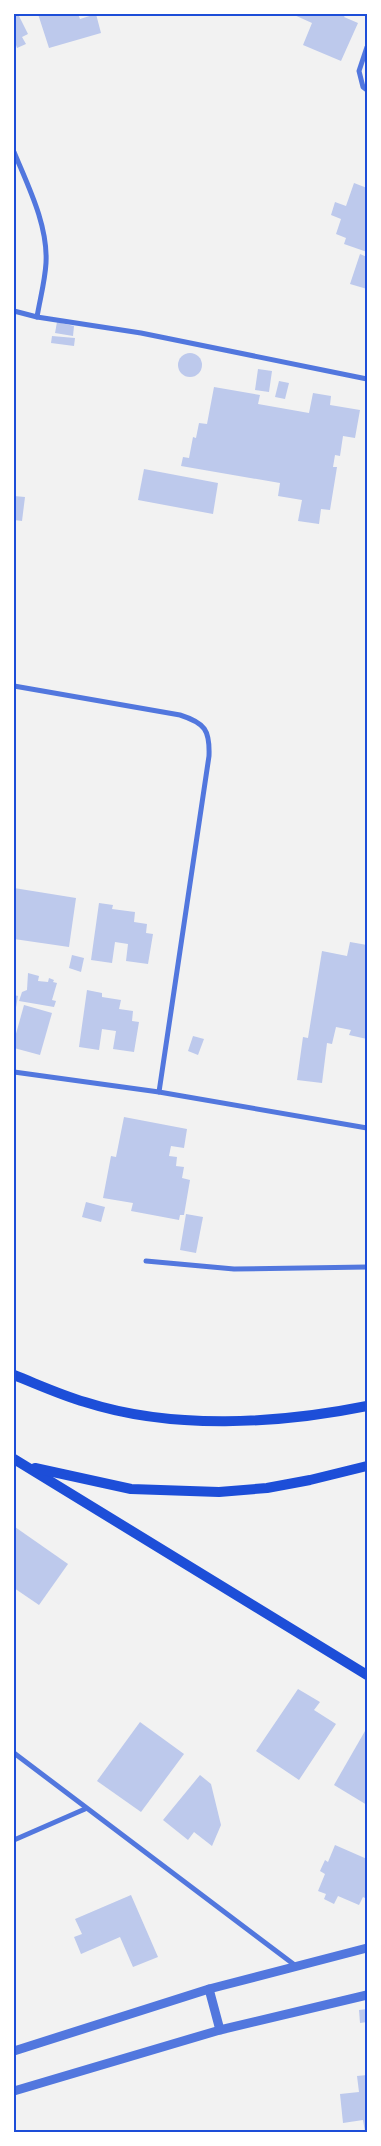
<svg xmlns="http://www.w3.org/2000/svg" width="381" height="2146" viewBox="0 0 381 2146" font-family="'Work Sans',sans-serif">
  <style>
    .building { fill: #bdc9ec }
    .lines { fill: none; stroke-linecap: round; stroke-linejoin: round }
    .minor { stroke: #5277de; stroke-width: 5 }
    .tertiary { stroke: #5277de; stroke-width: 9 }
    .secondary { stroke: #1d4ed8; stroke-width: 10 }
    .neatline { fill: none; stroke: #1d4ed8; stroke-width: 2 }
  </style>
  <rect width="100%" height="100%" fill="#f2f2f2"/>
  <g class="building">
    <polygon points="14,14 18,14 28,34 22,37 26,44 17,48 16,45 14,46"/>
    <polygon points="38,14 78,14 80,19 96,14 101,33 49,48"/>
    <polygon points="292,14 346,14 344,17 358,23 341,61 303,45 312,23"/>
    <polygon points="354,183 367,188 367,252 344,244 346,238 336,234 341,219 331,215 335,202 346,206"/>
    <polygon points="360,254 367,257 367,289 350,284"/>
    <polygon points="57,322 74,326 73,336 55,333"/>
    <polygon points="52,336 75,338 74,346 51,343"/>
    <circle cx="190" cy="365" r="12"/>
    <polygon points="258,369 272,371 269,392 255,390"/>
    <polygon points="279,381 289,383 285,399 275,397"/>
    <polygon points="214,387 260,395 258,404 309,413 313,393 331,396 330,405 360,410 355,438 343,436 340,456 335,455 333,467 337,467 330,510 321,509 319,524 298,521 302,500 278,496 280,483 181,466 183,457 189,458 193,437 196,438 199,423 207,424"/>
    <polygon points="144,469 218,483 213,514 138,500"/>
    <polygon points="14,496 25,497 22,521 14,520"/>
    <polygon points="14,888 76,898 69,947 14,939"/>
    <polygon points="99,903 113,905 112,909 135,912 134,922 147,924 146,933 153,934 148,964 126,961 128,944 115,942 112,963 91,960"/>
    <polygon points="350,942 367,945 367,1039 349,1035 351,1030 336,1027 332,1044 327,1043 322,1083 297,1080 303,1037 308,1038 322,951 347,956"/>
    <polygon points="72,955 84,958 81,972 69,968"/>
    <polygon points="28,973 39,976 38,981 48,982 49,978 54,980 53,982 57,983 52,1000 56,1001 54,1007 19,1001 22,992 27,990"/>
    <polygon points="87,990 102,993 102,997 121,1000 119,1009 133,1011 132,1021 139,1022 134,1052 113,1049 116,1031 102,1029 99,1050 79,1047"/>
    <polygon points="14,995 18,996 15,1013 14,1013"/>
    <polygon points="24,1005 52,1013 40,1055 14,1048 14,1041"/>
    <polygon points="193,1036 204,1039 198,1055 188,1051"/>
    <polygon points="124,1117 187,1129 184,1148 171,1146 169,1156 177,1157 176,1166 184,1167 182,1178 190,1180 184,1215 180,1215 179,1220 131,1211 133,1203 103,1198 111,1156 116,1157"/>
    <polygon points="86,1202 105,1207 101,1222 82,1217"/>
    <polygon points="186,1214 203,1217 196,1253 180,1250"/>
    <polygon points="15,1527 68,1564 39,1605 14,1588"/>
    <polygon points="298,1689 320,1702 314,1710 336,1724 299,1780 256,1751"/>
    <polygon points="140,1722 184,1754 141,1812 97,1781"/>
    <polygon points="365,1731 367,1732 367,1805 334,1785"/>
    <polygon points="200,1775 211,1784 221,1825 212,1846 194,1832 188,1840 163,1820"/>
    <polygon points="335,1845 367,1859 367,1899 363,1897 359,1905 338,1896 334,1904 324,1899 326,1894 318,1891 325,1874 320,1871 325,1860 328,1862"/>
    <polygon points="131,1895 158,1957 133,1967 120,1937 81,1954 74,1937 82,1934 75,1919"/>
    <polygon points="367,2009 367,2022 360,2023 359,2010"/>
    <polygon points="367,2075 367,2132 365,2132 363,2120 343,2123 340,2094 359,2092 357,2076"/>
  </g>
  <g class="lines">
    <g class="minor">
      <polyline points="367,47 359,71 363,87 367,90"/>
      <path d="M14,152c14,34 34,73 32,111 -1,18 -6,36 -9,54"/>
      <polyline points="14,311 37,317 141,333 367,379"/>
      <path d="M14,686l166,29c25,8 30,15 29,41l-50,336"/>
      <polyline points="14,1072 159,1092 367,1128"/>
      <polyline points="146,1261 234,1269 367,1267"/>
      <polyline points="14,1753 296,1966"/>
      <polyline points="14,1840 85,1809"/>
    </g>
    <g class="tertiary">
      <polyline points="209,1989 220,2030"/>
      <polyline points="14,2051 209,1989 367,1948"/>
      <polyline points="14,2091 220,2030 367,1995"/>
    </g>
    <g class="secondary">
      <path d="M14,1375c23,9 47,20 71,27 87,28 193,22 282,4"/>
      <polyline points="14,1459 367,1675"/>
      <polyline points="35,1468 131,1489 219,1492 267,1488 310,1480 367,1466"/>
    </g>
  </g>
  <rect width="381" height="2146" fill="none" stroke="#ffffff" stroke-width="30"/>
  <rect x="15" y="15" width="351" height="2116" class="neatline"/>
</svg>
